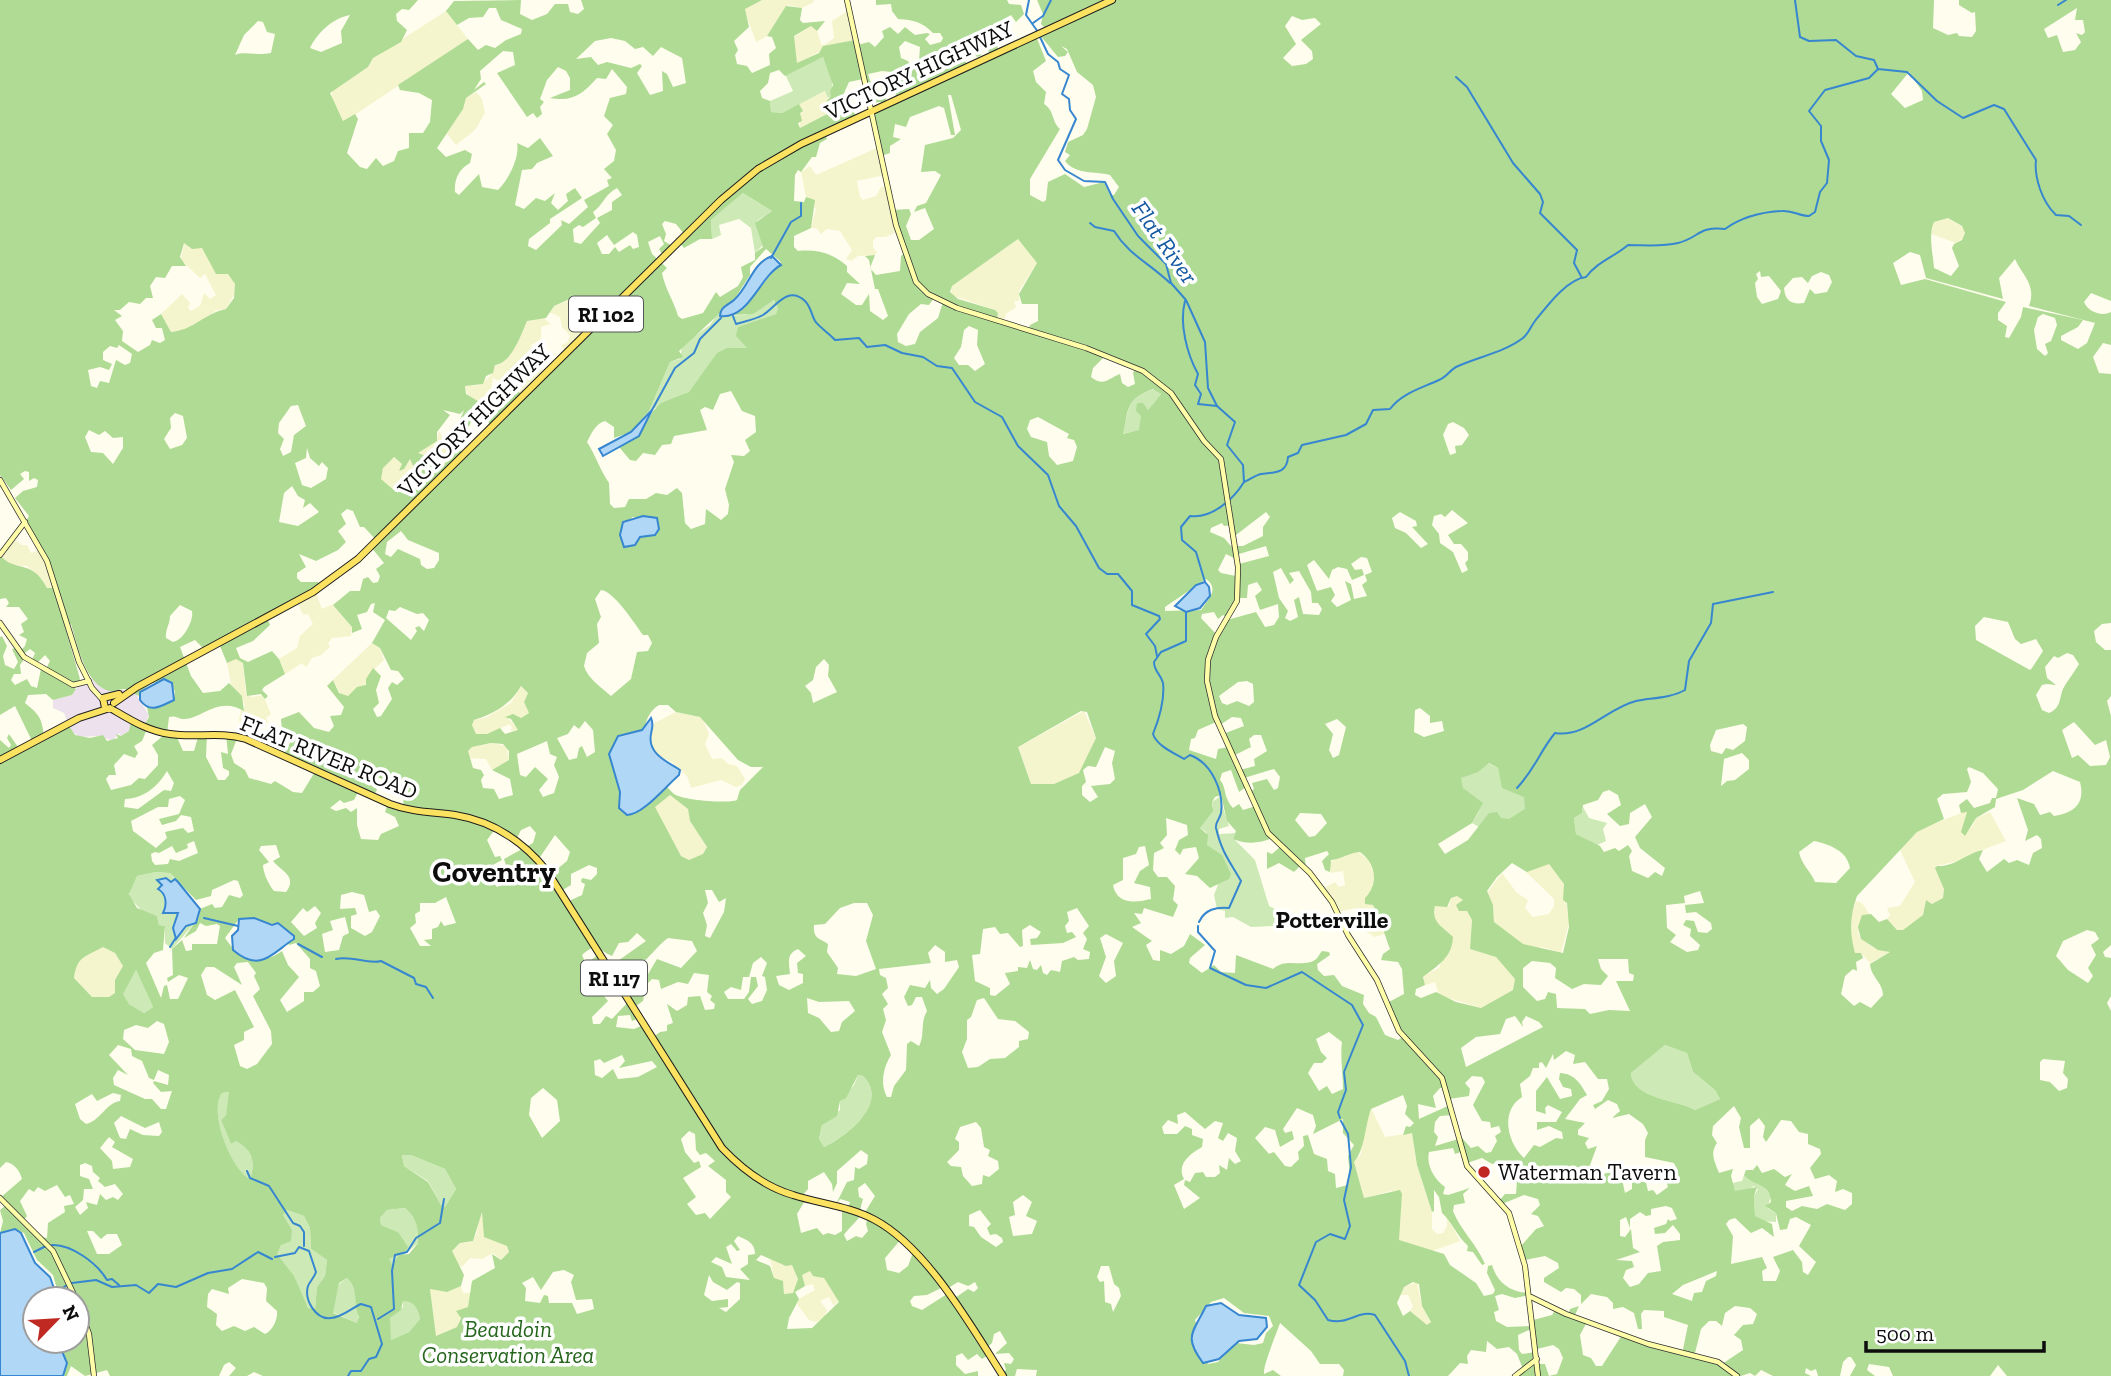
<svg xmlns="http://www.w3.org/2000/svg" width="2111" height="1376" viewBox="0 0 2111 1376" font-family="'Zilla Slab',serif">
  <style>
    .industrial { fill: #ece1ec }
    .farmland { fill: #f5f5cd }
    .green { fill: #cdeab6 }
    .forest { fill: #afdb95; fill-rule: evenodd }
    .water { fill: #b1d7f7; stroke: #3686d0; stroke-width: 2 }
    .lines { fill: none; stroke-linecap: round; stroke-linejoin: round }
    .stream { stroke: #3686d0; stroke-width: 2 }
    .secondary-casing { stroke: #2f2f2f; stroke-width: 6 }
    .primary-casing { stroke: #1e1e1e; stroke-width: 8 }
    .secondary { stroke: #fffda8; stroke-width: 4.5 }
    .primary { stroke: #fbe261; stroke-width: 6 }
    .poi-dot { fill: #c02822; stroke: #fff; stroke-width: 2.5 }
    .labels { text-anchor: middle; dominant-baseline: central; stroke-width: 7; stroke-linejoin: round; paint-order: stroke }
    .shield { fill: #fff; stroke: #565656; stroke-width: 2 }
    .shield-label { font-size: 21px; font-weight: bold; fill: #0d0d0d }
    .street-label { font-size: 23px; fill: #0d0d0d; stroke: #fff }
    .poi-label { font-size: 23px; fill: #0d0d0d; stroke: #fff; text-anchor: start }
    .park-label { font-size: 23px; font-style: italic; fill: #25661c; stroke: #fff }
    .water-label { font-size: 24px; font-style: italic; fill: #1458a1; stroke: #fff }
    .neighbourhood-label { font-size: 24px; font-weight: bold; fill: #0d0d0d; stroke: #fff }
    .district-label { font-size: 30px; font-weight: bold; fill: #0d0d0d; stroke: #fff }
  </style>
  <rect width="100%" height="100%" fill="#fffded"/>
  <polygon class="industrial" points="94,678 102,688 134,691 149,715 143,727 130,730 121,736 119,733 113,741 98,736 80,737 72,732 64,713 53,708 53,700 72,695 79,685"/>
  <g class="farmland">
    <polygon points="762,0 813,0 814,2 802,8 788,5 767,36 756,42 744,9"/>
    <polygon points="849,10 855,40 831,45 797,64 794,37 811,26 817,31 821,44 824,45 834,38 832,21"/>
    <polygon points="446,11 468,39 344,122 332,100 332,91 368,67 373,58"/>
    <polygon points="826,91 831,112 800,128 798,104"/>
    <polygon points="476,92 482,99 485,113 475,130 456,145 447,134 448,130 466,98"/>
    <polygon points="879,147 885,175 857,181 860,197 863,200 876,196 881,187 887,186 898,231 886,237 876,237 873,241 873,248 877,252 875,255 858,256 851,261 846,259 852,250 840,231 827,229 821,234 816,228 811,228 816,209 806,197 801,172 810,166 816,175"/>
    <polygon points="1948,218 1965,229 1964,237 1956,243 1931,234 1934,222"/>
    <polygon points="1018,239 1037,263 1019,291 1019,301 1014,301 1016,307 1006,314 1004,321 997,319 995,310 951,295 952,286"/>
    <polygon points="184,243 190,248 202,248 218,274 228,274 234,281 236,291 226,309 217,310 185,331 171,332 161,314 182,294 190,303 188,308 191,311 200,306 204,293 210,299 216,295 205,274 200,278 181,260"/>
    <polygon points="575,298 592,315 586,324 587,333 567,354 561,345 567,343 570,335 562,327 560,317 549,312 554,306"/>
    <polygon points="542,317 551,324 541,327 541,340 531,345 534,356 540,358 536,365 545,374 525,395 507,389 505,393 503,383 493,378 491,389 498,399 492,406 488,407 468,396 465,386 480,385 491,375 495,365 501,364 513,350 527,321"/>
    <polygon points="439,431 445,441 457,448 439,470 418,453 437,441"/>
    <polygon points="393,457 402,464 400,470 404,469 410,459 416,468 423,469 423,473 413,488 402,486 396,492 380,481 374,485 372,482 380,480 383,468"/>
    <polygon points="14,539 22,545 27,545 31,553 40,550 55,588 47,588 41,578 27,566 10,565 4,561 0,555"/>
    <polygon points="316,593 322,609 333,604 352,627 351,636 332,638 328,643 330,647 321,655 312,658 306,667 302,663 285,674 279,659 297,648 300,636 313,624 308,614 303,615 298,603"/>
    <polygon points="372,643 380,648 384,660 370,673 365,686 348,696 341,695 333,680"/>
    <polygon points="236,659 243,663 246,694 252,697 263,695 271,714 266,718 268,723 250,730 245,738 239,720 241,709 245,707 242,696 232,689 227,663"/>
    <polygon points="521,686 528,693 524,702 529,713 520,718 507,717 519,730 510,731 512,728 510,724 487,734 476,735 472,725 474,720 485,718 511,703"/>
    <polygon points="1084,711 1096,738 1080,773 1054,784 1031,784 1018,747"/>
    <polygon points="676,712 700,717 704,722 709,734 705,744 712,759 722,758 728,764 737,766 745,779 742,785 736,787 721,780 691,788 687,776 672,762 656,755 650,740 653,724"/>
    <polygon points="492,743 507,746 509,760 492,770 486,759 469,758 468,751 472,747"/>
    <polygon points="670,795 688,809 690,821 707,847 703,854 689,860 681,856 654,807"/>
    <polygon points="1967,811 1962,835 1972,827 1976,818 1990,812 2006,841 1969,855 1967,859 1936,866 1944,889 1943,898 1932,904 1926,900 1923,915 1903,930 1897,930 1887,919 1890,915 1887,908 1900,906 1915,882 1900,850 1920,829"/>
    <polygon points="1357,851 1369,860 1374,874 1372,891 1365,898 1365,903 1373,905 1385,927 1385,934 1375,937 1365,931 1356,908 1337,912 1322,889 1335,882 1339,887 1345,885 1343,871 1331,873 1329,862"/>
    <polygon points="1545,863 1549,864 1564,884 1569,923 1561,953 1542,947 1535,949 1513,940 1494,922 1494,911 1487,893 1502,873 1517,893 1528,900 1525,908 1533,917 1549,914 1554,906 1554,899 1525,871"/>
    <polygon points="1457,896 1463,900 1459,911 1467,911 1472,919 1470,949 1496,957 1515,979 1513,990 1481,1008 1439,995 1435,982 1425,985 1423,981 1425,975 1439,968 1449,933 1439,926 1434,917 1435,905 1449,906 1451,898"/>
    <polygon points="1856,901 1862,903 1870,915 1858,933 1861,939 1874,948 1890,952 1870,963 1861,953 1855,953 1851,939 1850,920"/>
    <polygon points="103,947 115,953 123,966 115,993 109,997 92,997 74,978 76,964 83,954"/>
    <polygon points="1371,1108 1385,1137 1412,1133 1417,1165 1432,1212 1432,1229 1437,1234 1443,1233 1447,1226 1447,1217 1460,1241 1432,1251 1403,1244 1398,1240 1402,1194 1391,1191 1364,1198 1354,1162 1361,1154 1364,1123"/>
    <polygon points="481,1212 488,1237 507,1246 509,1252 501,1260 493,1253 482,1259 470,1258 462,1267 455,1262 452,1251 461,1243 471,1242 477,1233 478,1216"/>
    <polygon points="768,1260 775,1260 787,1266 792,1264 798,1279 793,1293 784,1294 784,1286 774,1278 771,1262"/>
    <polygon points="810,1271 824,1278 839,1300 834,1306 829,1297 820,1301 827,1310 824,1318 816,1322 809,1320 797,1304 799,1299 815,1290 813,1284 805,1286 801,1275"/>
    <polygon points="1417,1282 1422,1306 1431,1323 1427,1326 1410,1311 1413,1306 1408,1295 1399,1295 1404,1287"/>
    <polygon points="461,1286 463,1293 471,1293 468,1307 463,1310 457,1327 436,1336 430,1289 447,1292"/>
  </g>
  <g class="green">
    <polygon points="823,57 832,79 832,96 828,98 825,91 782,113 771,112 770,101 793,91 785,74"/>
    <polygon points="743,193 772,211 757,221 764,244 755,253 751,228 739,219 719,225 721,235 712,239 711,220"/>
    <polygon points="775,300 778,308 776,314 739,327 747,348 731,348 716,357 689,392 649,411 670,362 680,359 682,345 710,325 718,313 720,316 745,315"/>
    <path d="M1154,389l7,5 -13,16 -8,20 -18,4c9,-27 2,-34 32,-45z"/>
    <polygon points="1488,763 1498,768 1500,776 1532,803 1530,826 1502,819 1479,827 1472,823 1479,811 1461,785 1461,778"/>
    <polygon points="1222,795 1221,802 1229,826 1219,829 1219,834 1236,833 1233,838 1255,860 1269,906 1294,918 1295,921 1291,925 1251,927 1233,917 1225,918 1225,911 1217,909 1214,895 1226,864 1207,845 1206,832 1200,828 1213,807 1212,802"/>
    <polygon points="1583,807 1589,818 1607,823 1603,829 1606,841 1597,845 1576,834 1574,818 1582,813"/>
    <polygon points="156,872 170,873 175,879 171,882 166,878 161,883 166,908 164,914 175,912 179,916 174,923 174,935 186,926 193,925 172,949 165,943 165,926 159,925 157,916 143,912 130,898 129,890 137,876"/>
    <polygon points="136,970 153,1007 144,1013 129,1004 122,994"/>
    <path d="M1665,1045l22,8 6,19 22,18 5,9 -25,11c-17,-10 -63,-11 -64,-37z"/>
    <path d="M858,1075l5,1c27,26 -16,60 -39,71l-5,-7 3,-15 18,-15v-9l14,-16z"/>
    <path d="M230,1092l-4,23 -5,5 10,24 5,-3c16,9 20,20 14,38 -19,-9 -42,-68 -28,-86z"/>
    <polygon points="402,1154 411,1155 445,1169 456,1189 445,1207 441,1205 428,1181 404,1166"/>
    <polygon points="1744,1175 1763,1185 1771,1196 1767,1208 1776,1213 1776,1222 1761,1221 1755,1216 1754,1196 1758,1189 1754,1186 1746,1191 1735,1191 1732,1183 1742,1181"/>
    <path d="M405,1208c12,11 13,19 13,35l-26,22 -4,-6 18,-8 -8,-19 -17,-7 -1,-7 7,-8z"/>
    <polygon points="287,1210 304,1216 310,1228 311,1249 327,1260 325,1276 317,1287 315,1309 308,1308 276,1254 281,1245 282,1215"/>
    <path d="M347,1278c10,10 10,29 12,43l-2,2 -25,-11 7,-28z"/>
    <path d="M403,1300c11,2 15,9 17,19l-11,13 -18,8 -2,-3 1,-19 13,-11z"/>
  </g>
  <g class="forest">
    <path d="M0,0h418l-9,10 -7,-1 -6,5 1,7 10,9 -6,12 -28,16 -5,9 -38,26 13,28 12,-7 3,5 -11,34 13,14 7,2 9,-11 7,8 11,-5 4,-10 11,-3v-15h14l7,-11 2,-22 -13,-7 -19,-3 -2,-5 70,-46 10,11 8,-5 9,3 11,-8 15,-6 1,-5 -21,-9 -5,-12h-7l-6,9 -14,1 -12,7 -11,-14 8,-10 67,-1 -1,14 12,6 15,-6 8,-10h13l2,8 8,2 6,-5 -3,-9h181l-17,9 4,18 -15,14 4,9 -3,5 2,9 10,2 5,7 18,-8 -1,-11 7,-6 -4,-11 -5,-1 19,-30 16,2 -2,12 3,3 22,-2 -8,10 -6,-5 -17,10 3,27 22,-10 4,-7 32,-6 2,5 12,-3 6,5 9,-10 -2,-6 8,-4 8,7 7,-7 10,8 12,-2 3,1 -5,5 5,6 11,-3 2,-4 -3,-5h-7c-11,-11 -19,-13 -35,-14l-6,-8 -1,-7 -15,1v-5h131l2,4 12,1 3,9 -8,8 -5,-7 -5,3v5l-5,-2 -6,3 -2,8 6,20 37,-16 10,25 -13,10 3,11 10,10 -2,12c11,7 7,17 16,25l-30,50v16l13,7 3,-2 2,-18 17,-8 19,13 20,-5 6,13h4l5,-8 -9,-12c-15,-4 -34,0 -45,-14l5,-6 -5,-3 3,-10 15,-7 4,-6 9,-32 -3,-12 -16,-13 -10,-23 -6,-3 7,6 -3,4 -7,1 -19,-23 8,-4 -6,-6 2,-10 -6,-14h897l-1,28 15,7 9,-2 2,3 13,1 4,-6 -1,-19 -3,1 -13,-8v-5h152v301l-20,-8 -7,9c4,10 18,15 27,10v33l-8,-2 -10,14 6,16 12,1v249l-9,1 -8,7 2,11 9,8h6v46l-4,5 4,15v229l-8,7 2,5 6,1v38l-4,7 4,8v365h-104l-9,-11 -8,11h-97l-4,-9 -20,-3 -2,6 8,6h-25l6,-11 -5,-8h-3l-5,5 -3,14h-22l-2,-7 -5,2 -5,-3 -1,5 6,3h-38l-12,-6 -6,6 -5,-3 -9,3h-226l8,-7 -6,-15 -8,-7 -12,2 -10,-8 -1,11 -15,-2 -4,6 1,8 -8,-1 -12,13h-105l1,-6 -5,-6h-19l-9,-13 -31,-28c-4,12 -17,42 -16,51l9,-4 8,6h-245l1,-6 -20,-1 -2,7h-18l9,-6 -2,-7 7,1 3,-5 -5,-6 -14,1 12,-11 -7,-12 -6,3 -2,9 -7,6 3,6 -6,4 -5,-5 -9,6 -6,-7 -6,3v9l9,9 13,-3v5h-715l-9,-4 -7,4h-18l7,-8 -7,-6 -5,3 -5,11h-109l-3,-6 -22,6 -14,-10 -4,10h-4c5,-14 3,-28 -10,-35h24v-42h-23l5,-3 -6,-21 -16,-15 -13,-27 -9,-4 -15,4 3,-12 -3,-11 7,-6 -7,-6 22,-19c-2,-8 -8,-16 -16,-17l-6,6v-428l9,8 2,-3 -4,-7 2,-4 11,16 13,-7 -18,-37 -15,9v-78l2,-1 5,10 -4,10 2,9 9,4 4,-7 -6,-13 4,-1 3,4 6,-6 2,-7 -8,-4 5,-3 -3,-8 7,-5 -9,-12h-13l3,-4 -3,-5 -6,1v-44c14,18 32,3 47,33h8l-6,-21 -24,-44 4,-7 -14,-18 8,-7 14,-4 1,-7 -4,-2 -5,3v-9l-4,-1 -5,3 4,5 -13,11 -11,-15zM2077,8l-2,12h8l2,12 -3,3 -6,-2 5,9 -6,8 -12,2 -6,-17 -9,3 -4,-9zM350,15l-9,16 1,12 -21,9 -11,-4c7,-15 23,-30 40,-33zM1292,16l10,4 13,-2 6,6 -20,16 11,11 1,8 -7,5 -14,2 -9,-8 13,-14 -11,-18zM258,21l5,1 4,10 8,2 -4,19c-13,3 -26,-2 -36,2l9,-20zM611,38l14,3 10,8 8,-2 10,9 8,-9 21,11 4,25 -13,4 -6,-13 -5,-3 1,20 -13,4 -13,-22 5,-7 -2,-2 -9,4 -24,-6 -9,3 -7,-8 -15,2 19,-18zM981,39l4,1 5,16 -23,11 -1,-5 -11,-3 -2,-6c8,-6 18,-5 24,4l5,-2 -7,-3 -1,-6zM905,41l15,6 -1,14 8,4v8l-5,1 -5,-5h-5l-4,-8 -7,-3 -2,-11zM503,51l10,1 2,13 -18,8 30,44 6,-4 4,5 5,-4 -2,-7 4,-5 -4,-3 7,-19 11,-13 8,4 4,7v12l-20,8c24,4 32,-4 47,-20l9,1 6,-10 15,18 -1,7 -16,4 -6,18 9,9 -6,9 9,16 -2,11 -10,8 8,9 -5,2 2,6 -25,14 4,7 -19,17 -8,-4 1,5 -26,25 -8,-4 1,-7 21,-16v-4l32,-21 -7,-10 -9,6 2,7 -10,9 -7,-7 4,-10 -10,8 -9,-3 -12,11 -9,-4 7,-35 10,-1 5,-6 16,-7 -13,-18 -12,10 -11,-5c3,14 -8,36 -19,47l-16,-3 -3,-13 -20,21 -4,-3c-1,-13 4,-23 15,-29l2,-9 -7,-4 -19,7 -9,-9 26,-39 3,-11 20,-14 -2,-2 -10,8 7,-11 -1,-8zM823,57l10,28 -3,7 1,4 -6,7 3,-1 3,10 -31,16 -2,-5 4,-2 -2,-8 3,-2 -4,-7 -17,9 -11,-1 -1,-11 -8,-3 -2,-7 8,-8 2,-10 9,-3 6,6zM882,71l9,1 -6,12 10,3 1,13 -9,4 -2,-11 -16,-2v12l12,-1 2,4 -12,6 10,44 9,-3v-7l11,-7 -8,-2 2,-13 11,3 4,-10 29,-11 5,2 7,27h4l-7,-40h3l10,35 -8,8 -28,7 -4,27 14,-1 6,4 -15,28 -9,3 -3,6 11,-4 9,21 -15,11h-8l-5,-14 5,-12 -2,-5 -16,1 12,43 -4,3 -1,15 -24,4 -6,-7 5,-13 -10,1 4,4 6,29h3l10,27 -5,4 -13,-9 -1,-17 -7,11h-6l-15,-11 6,-11 13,1 -13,-12v-6c-13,-12 -29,-17 -49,-15l-4,-4v-11l17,-8 4,-28 -9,-3 -2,5 -10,-1 1,-26 3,-5 3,2 11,-15h4l4,-14 7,-4 -2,-5 32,-16 -4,-7 -9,5 -4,-14 9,-20 14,-3 5,7 3,-3 -3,-9zM1909,72l13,19 1,9 -18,8 -14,-14zM617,188l5,7 -10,7v8l-15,8 3,5 -19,21 -7,-2 -1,-13 6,-4 4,2 13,-9 -3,-6c11,-8 12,-18 24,-24zM743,193l29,18 -17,12 8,24 -8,6v7l-14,7 2,10 -5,9 -18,11 -4,-5 -13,21 -21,6 -4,-3c-4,-15 -13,-27 -16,-43l5,-5 -15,-14 -4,-12 12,-6 4,8 -5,5 5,8 10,-10 -10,-6 2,-7 -4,-10 3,-3 11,3 9,11 -4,5 -6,-3 9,11 16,-9h12l-1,-19zM1948,218l14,8 3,7 -3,7 -8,4 -2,4 7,18 -8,10 -17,-8c-1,-14 -6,-33 0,-46zM633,232l4,3 2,12 -6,2 -3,-4 -11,7 -4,-5 -6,7h-7l-5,-11 10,-8 7,10zM1018,239l19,24 -18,31 3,10h16v17l-8,4 -2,6 -31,-12 1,-6 -3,-3 -37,-11 -8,-7 2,-6zM184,243l8,6 10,-1 14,26h12l7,10 -1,14 -8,11c-21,4 -32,21 -55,23l-10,-18 -9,6 4,8h6l3,12 -5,3 -8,-3 -2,5 -12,7 -16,-11 1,-10 -8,-11 7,-4 -8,-6h6l9,-8 11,2 6,-6h7l-3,-12 6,-9 9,1 7,-12h14l-6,-9zM766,249l15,13 -36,45 -12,8 20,-1 21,-14 4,8 -2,6 -38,13 -2,9 11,12h-20l-10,5 -28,39 -28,11 -8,8 -14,25 -20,11 11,13 6,1 7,-8 12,2 7,-10 9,-1 3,-8 33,-6 -7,-20 5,-3 8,3 7,-16 11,-3 11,20 13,5 1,16 -11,8 5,11 -6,5 -13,-1 3,7 -9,27 4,16 -1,9 -7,6 -15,-11 -1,15 -14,5 -6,-6 -3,-30 -5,-5 -10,7 -11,-2 -10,6h-17l-4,8 -11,1 -4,-4 -1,-21c-9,-13 -13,-27 -22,-41 4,-8 9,-19 18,-21l9,6v11l17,-6 18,-21 21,-49 13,-5 -4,-6 55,-51 16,-25v-8zM1910,252l10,3 6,23 77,21 -4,-21 16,-19c7,16 22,26 14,47l70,18 -4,-1 -8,20 -9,6 -17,-9v-4l17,-9 5,-7 -60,-13 -2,10 -12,21 -4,-1 2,-11 -9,-6v-7l8,-11 -81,-23 -24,6 -8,-22zM1760,271l1,6 8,-1 12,15 -3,8 -16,5 -5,-7 -2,-14 3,-4 -2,-5zM1821,272l8,3 3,7 -5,10 -12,2 -5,-5 -6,14c-12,2 -19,-2 -20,-15l9,-10 9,-1 6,6 4,-7zM572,298l6,1 13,12v7l-8,11 4,4 -63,62 -13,-7 -6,5 3,5 -3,5 -7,-4 -10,8 -22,-13 -1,-8 18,-2 3,-8 7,-3 2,-8c17,-2 26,-31 32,-44l19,-3 8,-12zM934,298l9,4 -5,16 -18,14 -5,12 -9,2 -8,-4 -1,-8 12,-20 12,-10 8,1zM2043,314l12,4 2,7 -6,16 -6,3 3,9 -3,3 -8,-7 -3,-19 4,-13zM969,326l9,4 -1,15 8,19 -10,7 -7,-6h-9l-5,-7 7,-11 3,-17zM119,345l13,9 -2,9 -5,2 -9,-5 -7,23 -9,-2 -3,7 -6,-2 -3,-16 12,-3 9,3 3,-6 -9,-4v-8l7,-6 7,2zM1105,356l31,11 -3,6 2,11 -7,3 -6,-4 -2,-9c-13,5 -16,13 -29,3l2,-9zM1153,389l8,5 -13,16 -5,-7h-6l-1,8 5,5 -2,14 -16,4c6,-26 2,-34 30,-45zM298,405l8,21 -12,9 -3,17 -8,4 -3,-7 4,-10 -6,-6 1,-10 12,-17zM443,410l17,4 4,-4 -9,22 13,-3 6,-16 14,8 3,7 -26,26 -8,-6 -5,10 -16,12 -10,-14 -8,-3 19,-12v-9l13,-17zM175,413l8,3 4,22 -5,7 -12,4 -6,-10 7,-11 -1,-10zM1038,417l31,17 -2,4 7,2 3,7 -4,14 -16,4 -8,-9 -2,-14 -16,-5 -4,-8 3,-9zM1453,422l11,6 5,7 -7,10 -7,1 1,7 -6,2 -7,-20 5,-11zM89,430l10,5 6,-4 8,7 10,-1v11l-10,16 -10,-11 -12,-1 -6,-15zM307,448l3,10 9,8 3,-4 6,6 -2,11 -15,9 -9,-3 -7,-22 11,-5zM394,457l8,7 -3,7 5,-2 6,-10 4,9 9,1 -10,19 -8,-3 -9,7 -15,-13 2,-11zM292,486l6,10 7,4 -2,8 7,-5 9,9 -21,14 -19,-4 5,-29zM347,509l6,2 7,16h4l13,14 -6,6 13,16 -8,6 4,7 -2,6 -5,1 -5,-6 -5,2 -3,12h-10l-17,14 19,22v6l10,-4 -5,-14 10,-3 4,-8 4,-1 -2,9 12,8 -13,23 8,5 11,22 7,1 6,8 -7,6 -5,-3 -4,6 4,11 -11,17 -4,1 -4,-8 6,-6 -3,-13 5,-14 -8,-8 -7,11v6l-9,2 -9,9 -9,-3 -6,-13 -6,6 17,21 -3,8 -11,1 4,10 -5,6 -15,-4 -15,-16 -18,7 1,11 10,9 -8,15 32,16 -14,23 -9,-1 -18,-11 -4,3 -22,-6 -4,-8 -11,-7 -3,-9 7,-18 -12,-2 2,20 -7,-2 2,16 6,3v4l-4,5h-7l-12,-23 1,-23h-8l-5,17h-11l-7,-16 -9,-2 2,-16c7,-2 9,2 15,2 15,1 35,-24 60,-8l-2,-15 -13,-13 -9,8 -17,2 -12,-17 -11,-29 15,-7 9,9 117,-64 -3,-3h-17l-4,-4v-5l9,-6 -7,-13 17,7 22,-11 8,-8 -8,-11 8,-7 -5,-10zM1452,510l16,13 -20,12 6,9h7l7,8v8l-3,3 3,7 -6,3 -9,-21 -13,-9 -1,-9 -7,-9 2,-9 7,-2 4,3zM1266,512l4,5 -7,10v9l-20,10h-12l-7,-8 -14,-6 1,-4 11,-5 2,3 8,-1 4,10zM1400,512l16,9 1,5 -5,1 16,17 -7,4 -15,-15 -11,-5 -3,-10zM632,517l25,2 -7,15 -10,3 -5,8 -11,1zM401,531l7,9 31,13v7l-5,8 -7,1 -6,-4 -1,-6 -22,-10 -7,8 -6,-3 2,-12zM1266,546l3,10 -30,8 -3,12 -15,-3 -3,-3 8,-16 12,6 1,-6zM1361,557l6,1 5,14 -7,3 2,6 -5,4 5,11 -13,3 -3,-15 -6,-3 6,19 -14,7 -6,-6 4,-6 -4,-8 -14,4 -10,-26 7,-5 15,19 3,-9 6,-3 9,2 5,11 12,-5 -2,-6 -7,1 -4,-6zM1281,568l9,16 4,-4 -5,-7 10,-2 12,21 1,11h6l4,6 -3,6 -16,-1 -4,-17 -5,3 4,17 -8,4 -5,-3 3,-7 -9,-13 -6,-26zM1206,579c14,10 2,20 -5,31l-36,1v-4zM1257,582l5,8 -7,6 5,14 18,-6 1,13 -5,8 -9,2 -9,-15 -29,8 -10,15 -16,-17 1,-4 12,-2 4,7 5,-4 5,3 10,-20h9l1,-13zM601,590c13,1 34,34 42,45h5l4,8 -4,8 -11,1 -6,27 -20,17c-10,-9 -23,-17 -27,-30l3,-13 12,-10 -2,-19 4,-7 -6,-18zM180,605l12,6c2,10 -9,30 -19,31l-7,-4c-1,-8 4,-14 4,-22zM400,607l17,7 6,-1 6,7 -5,11 -5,-5 -4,2 2,3 -6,9 -25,-22 3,-8 6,1zM1984,617l24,5 7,17 6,5 15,-5 7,12 -11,17 -2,2 -54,-30 -1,-14zM71,624c6,20 14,60 38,67 6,1 10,-2 16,-2l14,7c5,-11 21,-18 32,-15l4,11 -2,8 -12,7h-14l2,10 -6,10 -12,-5 -2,9 -8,5 -5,-2 2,4 -11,3 -4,-6 -13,3 -15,-3 -7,-11 -24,13c-2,-18 -4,-22 -19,-34l3,-8 18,-1 7,6 19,-5 4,-6 -35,-20 -4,19 -6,-2 -4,-7 -12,6 -4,-5 3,-6h7l-1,-9 5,-7 -3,-3 8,-6 5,4 -4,9 5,2 9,-9 5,6 -4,8 27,14 5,-1 2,-3 -15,-52zM2067,653l6,2 6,9c-5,9 -12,17 -16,25 -4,10 -2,19 -14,24l-7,-3 -6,-15 6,-10 5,-1 9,1 -9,-7 -2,-11 9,-11 4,2zM824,659l5,6 -1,11 9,16 -24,11 -2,-10 -6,-7 8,-6 3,-13zM1247,681l6,3 1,18 -5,4 -12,-5 -10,4 -5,-2 -3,-7 19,-14zM521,686l7,7 -4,9 5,11 -8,5 -8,-4 -8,3 6,2 7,11 -13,4 -5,-6 -13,6h-11l-4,-9 2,-5c20,-6 37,-16 47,-34zM659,705h9l8,7 24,5 38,43 13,7h12l-23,23 -3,10c-10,4 -55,0 -63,-6 -22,-19 -45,-70 -15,-89zM1420,708l10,8v7l12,-2 2,10 -20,6 -10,-5 1,-22zM1081,711l6,1 9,26 -17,35 -25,11h-23l-13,-37zM1232,717l9,1 3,8 -21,8 6,13 -11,2 -2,10 -27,-9 2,-11 4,-1 3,-8 18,-8 4,3zM1337,719l9,8 -7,28 -6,3 -4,-8 4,-16 -8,-10zM585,721l8,9 2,22 -8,5 -5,-11 -3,2 -2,10 -8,2 -12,-22 11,-4 6,-9 5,4zM2074,722l21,23 11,-5 4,17 -4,8 -16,1 -12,-11 -6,3 -10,-28zM1743,724l4,3 -2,14 -12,9 -7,-2 -4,6 -11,-3 -1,-6 6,-15zM147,729l17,6 -12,10 6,10v10l-13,14 -6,-1 -8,7 -20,5 -5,-11 3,-4h7l-2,-10 10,-11 11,4 3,-5 -4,-7 8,-5zM1254,735h7l6,16 -13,8 1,7 -15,4 -7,-14 18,-9 -2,-8zM547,741l3,13 7,3 -3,8 5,12 -5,16 -11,4 -4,-7 9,-11 -13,-12 -9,10 -6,-2 -3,-21zM491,743l12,1 6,7v9l-17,10 18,9 3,16 -14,4 -5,-10 -11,-1 -2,-8 3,-5 -3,-5 -8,-2 -5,-17 4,-4zM1105,747l10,4 -3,12 3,16 -5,5 -19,2 7,11 -8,5 -8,-7v-9l4,-4 -3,-12 5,-4 8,1zM1742,753l7,7v9l-14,11 -8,1 -6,5 3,-27zM1489,763l9,5 4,20 22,9 1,12 -16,10 -8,-1 -4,-6 -8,1 -21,27 -23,14 -7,-10 34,-21 11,-20 -20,-15 -2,-10 17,-6zM1969,767l14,6 15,16 -2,9h-4l-2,5 -16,5 -7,-9 -8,6 2,8 6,-1 -6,20 4,4 11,-18 19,-11 1,-8 27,-9 30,-19 27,11c6,23 -8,31 -26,34l-4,-4 -10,3 -6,-11 -17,-6 11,32 -3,11 12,-6 4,4 1,9 -9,5 -4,12 -12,-5 -8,3 -5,-4 -17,13 -8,-13 4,-9c-16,3 -28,17 -46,16l-2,2 9,21 -1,9 -11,6 -6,-4 -3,15 -20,15h-6l-10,-11 -8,3 -8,-8 -9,1 -4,12 3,12 17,11 12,2 -20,12c1,13 13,19 13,31l-12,13 -11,-6 -6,4 -13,-12 4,-18 8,-7 4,2 -1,-9 7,-4 -2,-5h-6c-6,-22 -5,-37 2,-57l60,-64 27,-13 -7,-20 6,-5 24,-2 4,-10 -4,-13zM1274,769l6,8 -2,11 -4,2 -7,-11 -15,4 2,6 -4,3 6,14 -13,4 -4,-6 -6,4c-10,-11 -6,-20 -13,-28l2,-7 9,-3 8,22 8,-6 -3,-8zM167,771l7,12 -3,8 -7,-1 -26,19 -14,-2 1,-8c19,0 34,-14 42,-28zM376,777l13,4 2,9 10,-3 3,6 -1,15 -15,-5 -3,9 10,5 4,9 -18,8 -3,6 -17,-1 -4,-14v-17l-6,4 -5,-4 -10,3 -6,-3 10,-8 4,3 10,-3 5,-10 14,6 4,-6 -4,-8zM1609,790l9,5 3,10 -14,9 13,12 9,-2 1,-11 15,-9 7,13 -17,20 5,11 25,20 -3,8 -7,-4 -7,6 -16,-7 -3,-15 3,-5 -4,-6 -9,6 -4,-3 -11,4 -4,-6 -24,-12 -2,-16 8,-5 1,-8 15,-5 5,-8zM670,795l18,14 2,12 17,26 -4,7 -14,6 -8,-4 -26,-49zM1221,795l6,26 9,10 -3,8c11,5 27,5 39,-1l8,9 -8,7 -5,-2v17l12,-6 15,9 7,-7 5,4 -1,-11 22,-7 2,3 -7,7 3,9 5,2 1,-12c11,-1 17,-7 29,-8 16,11 19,32 5,46v6l8,1c9,16 11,29 17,44l-7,5 -2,6 17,2 4,7 2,25 -17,9 16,34 -5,3 -13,-5 -9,-18 -7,-4 -6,-9 1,-9 -22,-9 -8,-11 -10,1 -6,-6 -1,-6 13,-9 -1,-3 -7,-1c-3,3 -4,7 -7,9 -13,8 -29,-3 -42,9l-37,-14 -1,18 -14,-1 -7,-7 -12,8 -13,-10 1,-5 15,-13 -15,-11 -6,12 -13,8 -11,-4v11l-7,-1 -7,-15 6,-4 -20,-14 9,-4 -7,-10 8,1 2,-6 29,9 5,-12 -5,-5 2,-14 -8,-9h-9l-5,-7 1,-17 10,-5 -4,-5 7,-8 -1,-17 21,7 1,10 -9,5 -4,10 5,5 3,-6 13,-2 3,11 -14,16 12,2 13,12 19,-9 2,-5 -9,-19 -15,-10 1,-10 -8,-7 13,-17 -1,-9 3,-5zM180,796l5,4 -6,14 -20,5 3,6 14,-4 5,-6 10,2 3,14 -6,2 -5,-5 -18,4 2,6 -11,10 -23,-17 -2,-10 27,-14h10l1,-8zM1300,813l21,1 6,9 -12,13 -6,1 -14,-17zM530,826l6,7 -3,10 -29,16 5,16 5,4 -1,5 -4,-2 -12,5 -5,-6 -1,-15 11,-6 -2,-4 -5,1 -8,-17 9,-12 20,12 5,-10zM555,835l15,17 -3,9 -17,14 -12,-15zM194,841l4,12 -19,8 -9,-2 -2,5 -13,1 -3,-4 -1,-7 4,-2 4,1 13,-7 4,7 12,-5 -1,-4zM1814,841c14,3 33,9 36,27l-14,15 -21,-1c-3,-9 -14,-18 -16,-30zM276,845l4,12 -7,4c8,10 25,15 13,31l-12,-1c-5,-6 -11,-18 -11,-26l6,-3 -10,-12 2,-4zM1145,846l4,19 -9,6 -6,12 16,4 1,12c-13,3 -34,7 -38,-14l10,-5v-22l13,-4 3,-7zM1512,863l15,9 22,-8 15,20 -1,16 4,3 2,24 -6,26 -40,-9 -29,-22 -1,-17 -6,-14 10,-14zM589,865l8,3v6l-6,6 -9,-2 -1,4 4,2 -3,11 -13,6 -8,-10 10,-6v-11zM156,872l14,1 26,27 15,-4 1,-6 22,-10 4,1 5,14 -3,3 -11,-3 -7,12 -7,1 -3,-4 -12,5 -1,8 -15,21 12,-7 4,-8 6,3 11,-2 3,2 -3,18h-25v6l-6,1 -4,-11 -10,9 1,26 -6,3 1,4 11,-7 9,3 -10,21h-8l-3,-14 -3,1 -3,12 -15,-35 8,-10 9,-3 2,-24 -6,-1 -2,-9 -20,-8 -8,-14 8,-18zM705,890h7l7,12 7,-4 -2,14 -14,26 -5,-2 2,-11 -4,-12 5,-10zM1700,891l4,12 -19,2 1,8 10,-1 15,11 1,6 -5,4 -9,-1 -4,-11 -8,-1 -3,5 8,4 -1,7 10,9 -2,5 -11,2 -17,-10 6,-7 -9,-7 -1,-23 19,-2 -1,-7zM352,892l12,3 5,17 7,-2 4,6 -8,16 -7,4 -14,-8v-12l6,-2 -2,-6 -15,1 1,-14zM1457,896l6,4 -7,5 3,6h8l5,9 -2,29 26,8 19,22 -2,11 -32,18 -25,-6 -20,-10 -15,6 -6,-3 1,-6 9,-4 -2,-8c15,-12 29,-19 30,-40 -11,-11 -22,-14 -18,-31l12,1 4,-9zM446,897l10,26 -12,3 -3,-5 -3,6 -6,2v10l-8,1 7,6h-11l-10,-18 6,-5 -1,-9 5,-3v-8h15zM854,903h13l6,12 -7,26 10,28 -20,7 -19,-2 1,-6 -11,-16 1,-8c-9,-6 -15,-5 -14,-19l11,-1 15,-16zM315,906l6,7 -6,10 2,5 -13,8 -13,-14 12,-14 4,4zM1077,908l12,18 -6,7 4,6 -4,10 7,3 -1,7 -11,1 -4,-3 -12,4 -2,11 -9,-2 -4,5 -4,-2 -2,-8 -4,5 -4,-1 -3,-9 -3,8 -9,-1v4l-13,2 -3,-6 8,17 -15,12 -5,-1v-7l-15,-7 -3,-26 8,-1 3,-25 12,-2 5,7 8,-1 12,14 3,-1 -1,-16 8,-5 11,7 -4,6 -7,1 1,6 32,-2 13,-6 -4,-5 -5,1 -2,-7 4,-5 -2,-9zM345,917l4,16 -6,3 -4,14 -14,2 -3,-18 11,-4 -3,-9zM239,919l43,6 7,20 7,-2 14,16v9l6,3 4,15 -7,6h-9v9l-17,11 -7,-12 19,-23 -11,-12 -6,-14c-21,16 -43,9 -57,-13zM2087,930l8,2 4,7 -8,6 5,10 -8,13 5,8 -5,7 -20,-13 -12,-14 7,-15zM637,933l9,8 -31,22 7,12c21,-6 30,-25 46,-37l24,3 5,10 -16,17 -24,-9 -10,17 -27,11 8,15 -16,17 -6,-3 -6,8h-7l-1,-7 16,-16 -4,-5 3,-9 -3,-5 13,2 -18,-30 -13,10 -4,-9c14,-13 16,-5 30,1l7,-13 9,-1zM1106,934l17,9 -9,18 2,15 -10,7 -7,-7 7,-19 -6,-19zM935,945l10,7v10l12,-2 2,7 -15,22 -7,5 -6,-6 -1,-8 -5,8 -15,-3 -6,12 4,9 4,-1 4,-8h6l5,14c-7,11 -2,25 -8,35l-8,-5 -4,3 -1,26 -12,16 -3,11h-4c-7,-13 -4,-29 4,-42l-9,-23 4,-12 -3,-11 5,-5 -6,-10 6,-6 -2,-10 -6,-3 -1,-6 52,-6 -3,-10zM103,947l12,6 8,13 -8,14v13l-6,4h-17l-18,-19c3,-22 11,-21 29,-31zM798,949l8,7 -9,7 1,10 5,1v9l-14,7 -10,-5 -3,-9 14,-2c-1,-12 -4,-20 8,-25zM761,957l6,6 -5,13 3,1 2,13 -5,11 -10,3 -4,-5 10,-13 -2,-9h-5l-2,15 -5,7h-16l-4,-7 7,-5 10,3 2,-13h6l4,-14zM1598,959h30l1,14 5,2 -1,6h-17l14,30 -21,-1 -19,4 -5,-5 -28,-1 -1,-14 -8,-2 -3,7 -8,2 -14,-14v-19l9,-7 18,2 6,5 -1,10 17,11 12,-5 17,1 7,-9 -7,-7zM248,962l8,11 -2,3 6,13 -7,7 18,35 1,13 -15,20 -10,5 -7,-3 -6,-21 10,-5v-8l10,-5 -19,-37 -20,10 -8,-5 -6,-20 5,-8h8l28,18 -8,-18 3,-4zM136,970l17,37 -9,6 -15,-9 -6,-10zM694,973l15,2 -2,17 5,4 -2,4 5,4 -1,5 -9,1 -5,-14 -12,1 -1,8 -10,6 -10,-7 6,19 -6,2v6l-7,1 -8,6 -9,-13 -9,4 -18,-2 2,-11 12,-1 2,6 7,-3 -6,-10 10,-7 3,-16 6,-6 7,1 2,9 17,-7 10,2zM807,998l12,4 30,-1 6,10 -13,11 -3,9 -8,1 -12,-14 -11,-5zM984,998l14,21 17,2 14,11 -1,7 -9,2v6l-14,11 -15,1 -12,8 -10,1 -6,-16 5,-13v-19l4,-3 6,-17zM1515,1016l8,11 -1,-5 4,-6 13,6 4,5 -77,40 -5,-19 15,-11 24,-3 6,-15zM157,1021l7,3 5,18 -5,12 -29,-4 -12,-11 1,-9 12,-5 12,3zM1329,1032l13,10c-2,13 1,32 1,47l-11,5 -5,-8 -8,5 -11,-18 6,-10h8l5,-5 -6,-6 -5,-13zM118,1045l13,4 1,7 10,5 7,17 5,2 4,-10 11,5 -1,10 -14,-4 -1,2 8,9 11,-1 -6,18h-5l-9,-10h-7l-31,-14 -1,-7 5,-8 10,5 -19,-20zM1665,1045l22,8 6,19 22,18 5,9 -25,11c-17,-10 -63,-11 -64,-37zM1566,1051l9,4 -2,9 12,-2 13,17h9l2,10 -7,12 -9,4 2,4 13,-9 9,4 3,7 -8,7 17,-4 14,10 5,9 -3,7v17l29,6 3,6 -13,4 4,14 -11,8 -4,-5 -5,1 -2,-9h-14v7l-7,4 -5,-23 -17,4 -5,-3 1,-5 -5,2 -4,-3 7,-19 -9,3 -3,-6 4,-5 -11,-3v-5l7,-7 -20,-4 15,-20 7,-4c-7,-12 -12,-21 -27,-22l-1,6 4,8 8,2 1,7 -12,3 -13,-22 -11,14v20l10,3 -1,-6 3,-3 14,7 -6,10h-19v8l12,-4 13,6 1,7 -7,-1 -16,9 -6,-2 -10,13c-17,-16 -24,-47 -2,-61l-2,-13 10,-8 3,-8h6v-5l3,-1 4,6 7,-14 1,6zM622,1055l3,6 -6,7 33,-7 5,6 -19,10 -20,2 -5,-10 -11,9 -7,-3 -1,-14 6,-2 4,4zM2043,1059l22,2 -2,12 5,6 -1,9 -8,3 -9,-9 -10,-2v-18zM858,1075l5,1c27,26 -16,60 -39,71l-5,-8 3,-14 15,-9 3,-15 6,-3zM1472,1076l10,1 3,5 -12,23 9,16 8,1 1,6 8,-2 2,6 -6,4 2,5 -6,11 -5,1 -8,-7 -7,2 -9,-10 -27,8 3,-9 -4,-5 1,-10 5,-6 12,-1 -2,-10 -31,14 -1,-15 18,4 -3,-12 7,-8h7l2,11 20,-3 1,-7 -5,-6zM543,1088l14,12 3,21 -18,17 -13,-23 2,-17zM229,1092l-3,23 -5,5 10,24 5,-3c16,9 20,20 14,38 -19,-9 -42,-68 -28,-86zM113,1093l8,2 -1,6c-14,2 -20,20 -34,23l-6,-5 -5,-15 17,-10 5,7zM1403,1095l4,11 -2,8 9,9 -4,4 -4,-1 -3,9 9,-2 5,32 15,47 2,-1v-21l5,7 3,16c10,9 15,23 26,33l-1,5 6,1 9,13 3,-1c-9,-21 -24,-33 -32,-53l1,-6 11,-2 -2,-9 7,-6 -22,7 -5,-1 2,-7c-11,-8 -19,-22 -16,-35l24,-4 2,6 6,-2 6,11 15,-5 10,6 11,-3 5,9 -5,4 5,5 6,-2 3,3 -1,14h-11l-6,7 3,3 22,-9 14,4 2,6 -9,9 7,2 6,10 -8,3 -15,17 4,14 20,-4 13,7 1,5 -15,10v4l17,10 5,-4 8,1 7,6v9l10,-10 16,3 6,6v6l10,-2 11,6 4,16h4l-1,-15 3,-4 20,1v6l24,8 -6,29 -60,-19 -20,31h-6l-5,-8 -8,-3 -3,-20 7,-13 -13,-5 5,-11 -9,3 -2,6 -13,-5 -3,5 -19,5v6l-26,1 -11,-6 -2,-9 5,-2 -4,-14 7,-2 13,4 15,-3v-2c-20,0 -33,-11 -38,-28l-4,1 -1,7 8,17 -2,4 -9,2 -8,-13 -26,-18 -6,-11 -45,-14 3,-46 -2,-4 -36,8 -10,-36c11,-12 11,-37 17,-53zM1734,1106l7,12 -2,9 5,21h6v-22l9,-8 6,8 -2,11 3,5 15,-22 10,1 8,11 9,2v10l12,5 1,5 -11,14 5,11 14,-4 8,6 -2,11 8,-3 9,4v11l-7,6 -18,-6 -10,5 -15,-3 -10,5 -6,-4v-6l27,-5 -4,-10 -14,5 -10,-6 7,-11 -7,3 -11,-8 -12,4 -5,-8 -4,5h-7l-2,5c10,12 26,7 27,27l-6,4 11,7 4,17 7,-1 3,-10 6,-2 15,8 -12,21 17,16 -8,13 -5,-3 -1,-10 -9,-12 -20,7 7,14 -4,10h-13l-1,-10 5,-3 -5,-11 -31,7 2,-28 -7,-12 3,-4 6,-2 16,15 11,-5 12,9 -2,-13 -17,-8 -1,-20 3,-9 -22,4 -4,-15 2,-7 -14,4c-5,-13 -9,-20 -2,-30l-5,-8 1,-9zM1297,1108l16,7 3,11 -3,8 30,-15v14l11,12 -6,11 2,20 -2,9 -12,3 -1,-14 -7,-3 -1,-12 -13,-5 -6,-19 -5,1 1,10 -6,6 1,7 -8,8 -6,-1 -11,-14 -5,2 -14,-16 10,-11 10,3 5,17 14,-8 -2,-8 -7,2 -2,-4zM1185,1112l20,17 10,-8 8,2 -5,15 5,3 5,-8 9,5 -2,13 6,10 -6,3 -6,-6 -2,12 -8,-5 1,8 -5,4h-9l-3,-5 -8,1 -5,9 -5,-2 -1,5 16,13 -16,11 -10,-24 10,-6c-8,-15 6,-25 18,-32l1,-8 -11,-4v-6l-7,-3 -8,8h-13l-2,-7 6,-7 10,4 -1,-9zM121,1116l24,12 14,-6 3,10 -3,4 -16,-1 -13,-6 -4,10 -6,-1 -6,-15zM976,1122l5,6 3,19 6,3 -2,6 10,5 1,8 -10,8 -6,-2 -1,9 -10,2 -9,-10 -2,-9 -10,-1 -4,-4 12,-12v-8l-4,-3 5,-12zM689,1131l6,3 1,16 4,5 6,-2 9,8 -7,5 18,14v12l5,5 -21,22 -5,-6 -9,2 -9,-11 9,-7 -13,-19 18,-11 -2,-6 -5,2 -9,-11 -4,-13zM109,1137l6,5 -3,5 21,12 -3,8 -17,2 -1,-8 -12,-13zM861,1150l7,5 -1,9 -8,5 -4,-2 -1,13 -7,2 -11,22 4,-5 10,3 -2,6 -6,-1v24l-7,4 -7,-2 -5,2 -6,-7 -16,5 -4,-19 9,-15 -5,-2 7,-8v-8l16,-9 8,12 1,8 4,-9v-12zM402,1155h9l34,14 11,20 -11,18 -4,-2 -13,-23 -24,-16zM85,1163l7,3 1,6 7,6 -2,3 7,6 10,-3 8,10 -5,6 -5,-3 -7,3 -6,-6 -3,11 -11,-3 2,6 -8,7 -5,-8 8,-7 1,-11h9l-4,-10 -9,-3v-11zM865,1183l10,13 -11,18 4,3 -2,7 2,7 -6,7 -6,-2 -9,5 -3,-6c3,-5 15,-16 15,-18 1,-4 2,-12 4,-18l-4,-2 -1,-9zM57,1185l8,12 5,-2 4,9 -10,2 1,6 -17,11 -1,15 -6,-1 -17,-17 3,-4 -7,-15 9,-12 5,3 4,-5 7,4zM1023,1195l9,7 -6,14 11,5 -5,13 -19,2 -4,-19 6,-2 -2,-13zM1666,1206l6,2 5,11 -7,2 -2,-2 -2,5 -12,4 1,6 10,-1 8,-8 7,9v6l-17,2 -6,4 4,25 -13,2 -9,11 -9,3 -7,-9 3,-8 8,-3 -2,-6 -16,-1 24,-8 -7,-4 -2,-19 -6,8 -5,-1v-16l6,-3 4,11v-9l10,-7 6,4 5,-1v-6zM405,1208c12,11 13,19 13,35l-9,11 -10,1 -7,10 -3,-6 17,-8 2,-4 -10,-15 -17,-7 -1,-7 7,-8zM287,1210l17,6 6,12 1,21 16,11 -2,16 -8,11 -2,22 -7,-1 -14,-32 -17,-22 4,-9 10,-4 1,-11 -9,-15zM980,1210l11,14 -4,4 3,7 6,-1 6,4 1,4 -7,5 -15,-10 -7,-10 -5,-1v-11zM482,1212l2,25 23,9 2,6 -8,8 -9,-6 3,14 -23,13 -4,26 -12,4 5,7 -4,9 -21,9 -6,-47 17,3 14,-6 3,-11 -12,-24 8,-8 13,-2zM87,1231h6l8,8 6,-5h10l5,11 -13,9h-12zM738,1236c8,4 17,6 17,18l-7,1v9l-8,5 10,11 -24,-3 -4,-10 -11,-5 5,-5 16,7 -6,-17 5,-3 6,7 3,-1 -6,-9zM902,1238l12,12 -6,16 -9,7 -12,-3 -2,-12zM761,1255l25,11 6,-1 6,14 -5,14 -9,1 -1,-13 -9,-3 -4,-12 -14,-6zM1101,1266h8l5,18 5,4 2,8 -8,16 -2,-8 -6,-2 -1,-21 -4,1 -3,-5zM564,1270l10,5 -3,7 5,18 16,-1 2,10 -17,5 -5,-11h-23l-1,-7 -4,-1 -4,8 -15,-2 1,-13 -4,-5 11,-6 8,13 12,-18zM810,1271l3,5 11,2 15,24 -27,26 -25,1 2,-11 10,-19 -4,-7 10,-6 -3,-11zM1717,1271l-1,5 -10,5 -4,11 -8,1 -2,8 -20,-7 11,-9zM709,1275l4,7 14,8 10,-8 3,1v16l-14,13 -7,-4 9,-1v-8l-16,2 -8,-6zM347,1278c12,12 6,25 12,39l-2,6 -24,-10 6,-30zM242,1279l22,4 3,5 -1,13 11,10c1,9 -5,20 -12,23l-11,-7 -9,4 -11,-5 -12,5 -6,-6 1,-11 -10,-7 1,-13 4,-5 17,5 -1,-6zM958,1282l10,4 7,-4 3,6 -4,4 -6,-3 -16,11 -5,-6 -25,16 -10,-4 -2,-5 4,-5 13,-1 16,-8 2,3zM1413,1282l6,2 3,22 9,16 -4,3 -17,-14 -7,5 -6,-13 7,-16zM1224,1298l20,15 25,3 4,10 -7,7 -3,10 -9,2 -18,-2 -18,19 -10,2 -13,-44 16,-18zM403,1301c11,0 15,8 17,18l-11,13 -18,8 -1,-22 11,-8zM1735,1306l15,2 7,6 -4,10 -10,1 -9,10 7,5 2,10 -21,14 -28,-7 7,-28 8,-8h7l6,5 3,-13zM1531,1329l6,20 16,-4 6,4 4,9 -6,16 -8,2 -4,-12h-8l-1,-12 -14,2 -3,-4 -1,-15z"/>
    <polygon points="268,620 270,625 253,641 236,648 240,658 248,662 272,651 279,659 285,674 264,687 262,690 268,696 265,699 261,694 247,696 243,663 236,659 227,663 220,646"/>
  </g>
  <g class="water">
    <path d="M772,256l9,9c-22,12 -32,55 -61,51 0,-9 7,-10 14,-16 15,-13 18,-37 38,-44z"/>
    <polygon points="652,410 639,436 603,456 599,449 631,432"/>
    <polygon points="643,516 657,518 659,529 655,535 640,537 635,545 624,547 620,535 623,522"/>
    <polygon points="1205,582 1209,587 1210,596 1200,608 1186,612 1175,606 1196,585"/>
    <path d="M164,679l8,4 2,17c-13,6 -24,14 -34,0v-8z"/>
    <path d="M651,718c3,7 1,9 0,16 -4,20 17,28 29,36l-1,5c-12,10 -36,40 -52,40l-8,-7 1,-16 -11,-38 9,-18 24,-6z"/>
    <path d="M166,878l5,4 4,-3 3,3 22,27 -4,14 -10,3 -10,13 -3,-11 5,-15h-15c4,-8 4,-19 -5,-24l4,-4 -5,-5z"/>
    <path d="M254,918l18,7 6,-2 16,13v3c-21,13 -33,35 -61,11l-1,-14 6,-6 1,-11z"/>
    <polygon points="15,1229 21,1233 35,1263 50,1277 57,1297 35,1299 35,1341 59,1344 67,1363 63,1376 0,1376 0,1233"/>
    <path d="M1221,1303l18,12 27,3 1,9 -10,12 -18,2 -20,18 -16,4c-20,-27 -10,-30 3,-57z"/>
  </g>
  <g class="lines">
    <g class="stream">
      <polyline points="1029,0 1026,15 1038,32"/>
      <polyline points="1795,0 1800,37 1809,41 1836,40 1856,56 1874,60 1878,69"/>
      <polyline points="2058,5 2066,0"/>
      <polyline points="1033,23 1043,16 1051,0"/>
      <path d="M1040,37l8,17 10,8 2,7 9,6 -7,19 7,5 1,11 6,9 -18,41 7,10 19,11 21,1 8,17 25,37 28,28 5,19 15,17 19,42 3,46 9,18 18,16 -8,23 16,20 1,17c-11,18 -33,37 -54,34l-9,11 1,13 14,12 9,30"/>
      <polyline points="1456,77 1467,87 1513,163 1540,194 1543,202 1540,213 1577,250 1574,263 1582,278"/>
      <path d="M1090,223l5,4 19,4c15,24 35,32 56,52"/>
      <polyline points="771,258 791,222 801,216 801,203"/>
      <path d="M1185,301c-6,23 2,53 13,73l-3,11 6,9 -3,10 19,2"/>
      <path d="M733,316l3,8c9,-3 18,-4 27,-9 13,-8 24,-30 42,-14 6,6 6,13 10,20 4,6 15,13 20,19l24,-2 8,9 18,-2 17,8 21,4 14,9 15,2 23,34 27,15 16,29 30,29 11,31 17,20 23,42 8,6h11l14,17v14l27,11 1,3 -14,15 9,12 2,10"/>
      <polyline points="652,410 675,368 694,353 700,339 721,318"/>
      <path d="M1244,482c6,-2 11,-7 17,-8 13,-2 26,0 27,-17l10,-4 4,-8 44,-10 20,-11 7,-14 17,-1c12,-16 32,-21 49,-29 8,-3 11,-10 17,-13 21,-10 47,-14 67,-29 6,-5 8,-12 12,-17 12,-15 32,-42 51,-44 11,-15 28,-20 42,-32 16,0 34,2 50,-2 21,-5 20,-17 47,-14 17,-12 36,-17 57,-18 11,-1 17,5 27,5l6,-4 5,-20 7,-9 2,-23 -8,-19v-15l-12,-15 16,-21 44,-12 9,-9 29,3 30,29 26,17 31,-13 10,4 32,51c-2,17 6,42 20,55l13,1 12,9"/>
      <path d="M1186,612v29l-25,11 -7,10c0,10 7,12 9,21 2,17 -4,36 -10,51 4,12 21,19 31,25l6,-4c22,8 34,37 31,58 -1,6 -6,9 -5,15 6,25 13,32 25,53l-12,27c-13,-1 -24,1 -30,14"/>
      <path d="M1517,788c18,-19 23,-37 38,-55 31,5 52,-25 81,-32 15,-3 35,-3 49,-11l4,-29 22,-38 2,-19 60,-12"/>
      <polyline points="204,918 238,926"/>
      <polyline points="1198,926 1198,932 1215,951 1210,968 1246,985 1266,988 1302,972 1352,1005 1363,1025 1344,1072 1346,1090 1338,1112 1340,1118"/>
      <polyline points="298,944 322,957"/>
      <polyline points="170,947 175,939"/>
      <path d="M336,959c16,-4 32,6 45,2l33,17 2,6 10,3 7,11"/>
      <path d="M1341,1121l7,13 3,33 -7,33 6,26 -5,13 -15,-5 -14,8 -17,43 16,15 13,20c20,6 31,-11 47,-5l30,46 4,15"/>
      <polyline points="247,1171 250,1178 269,1186 293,1223 300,1226 304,1232 304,1246"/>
      <path d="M52,1245c19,-1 45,18 55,35l5,-1 7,6"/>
      <polyline points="34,1252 46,1246"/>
      <path d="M275,1257l20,-4 4,-6 10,4 7,21c-2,6 -6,9 -8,14 -4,13 7,34 23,32 10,0 21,-10 30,-14l10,3 11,37 -6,13 -7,2 -8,12h-10l-3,5"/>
      <polyline points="72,1283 96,1280 112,1287 136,1285 149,1293 158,1284 176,1287 208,1273 232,1269 258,1252 272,1259"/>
      <polyline points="59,1299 61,1289 67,1285"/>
      <polyline points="378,1319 394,1309 392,1271 395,1255 407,1252 416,1238 440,1223 444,1199"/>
    </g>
    <g class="secondary-casing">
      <g id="secondary">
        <polyline points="847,0 896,225 916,282 928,294 957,308 1086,348 1143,371 1171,393 1204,441 1221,459 1238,567 1237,601 1216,637 1208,660 1207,681 1215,716 1268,833 1310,873 1332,902 1348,935 1377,980 1399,1031 1442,1078 1467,1166 1509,1213 1525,1266 1538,1376"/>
        <polyline points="0,480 47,561 79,662 92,688 102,699"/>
        <polyline points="0,555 25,522"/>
        <polyline points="0,623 24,657 73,685 89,681"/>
        <polyline points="0,1198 53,1251 76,1299"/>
        <polyline points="1531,1297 1566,1314 1648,1344 1718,1362 1737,1376"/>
        <polyline points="77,1301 89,1334 94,1376"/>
        <polyline points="1515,1376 1537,1359"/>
      </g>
    </g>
    <g class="primary-casing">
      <g id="primary">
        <polyline points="114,703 137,687 313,592 358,559 721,200 758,169 801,144 1112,0"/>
        <polyline points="105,708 103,698 119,694"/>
        <path d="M0,760l79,-42 31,-10c19,11 37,23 60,26 26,4 50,-3 76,5l144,65c21,8 42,8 65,11 37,6 68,26 92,56l175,277c20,21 43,39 71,47 28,9 56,11 82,25 52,28 96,106 128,156"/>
      </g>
    </g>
    <use href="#secondary" class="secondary"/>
    <use href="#primary" class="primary"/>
  </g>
  <circle class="poi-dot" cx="1484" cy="1172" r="7"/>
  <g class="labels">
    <g class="shield">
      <rect x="569" y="296.5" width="74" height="35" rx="5"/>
      <rect x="581" y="960.5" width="66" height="35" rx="5"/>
    </g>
    <g class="shield-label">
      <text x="606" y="314">RI 102</text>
      <text x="614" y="978">RI 117</text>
    </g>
    <g class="street-label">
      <text transform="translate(919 70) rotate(-25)">VICTORY HIGHWAY</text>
      <text transform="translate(474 420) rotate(-45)">VICTORY HIGHWAY</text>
      <text transform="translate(329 757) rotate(22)">FLAT RIVER ROAD</text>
    </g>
    <g class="poi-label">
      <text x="1498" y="1172">Waterman Tavern</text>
    </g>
    <g class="park-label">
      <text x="508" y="1329">Beaudoin<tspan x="508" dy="26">Conservation Area</tspan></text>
    </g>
    <g class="water-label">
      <text transform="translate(1165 242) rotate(55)">Flat River</text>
    </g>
    <g class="neighbourhood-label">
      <text x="1332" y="919">Potterville</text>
    </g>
    <g class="district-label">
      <text x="494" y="872">Coventry</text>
    </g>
  </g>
  <g transform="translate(56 1320) rotate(65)"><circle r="33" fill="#ffffff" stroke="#9e9e9e" stroke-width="2"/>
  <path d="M0-5L12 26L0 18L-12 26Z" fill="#c02822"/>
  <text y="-10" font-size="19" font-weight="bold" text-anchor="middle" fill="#0d0d0d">N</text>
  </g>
  <path d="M1866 1341v10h178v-10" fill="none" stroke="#0d0d0d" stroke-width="3.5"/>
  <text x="1876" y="1341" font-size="21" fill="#0d0d0d" stroke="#ffffff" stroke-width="5" paint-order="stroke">500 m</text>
</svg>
